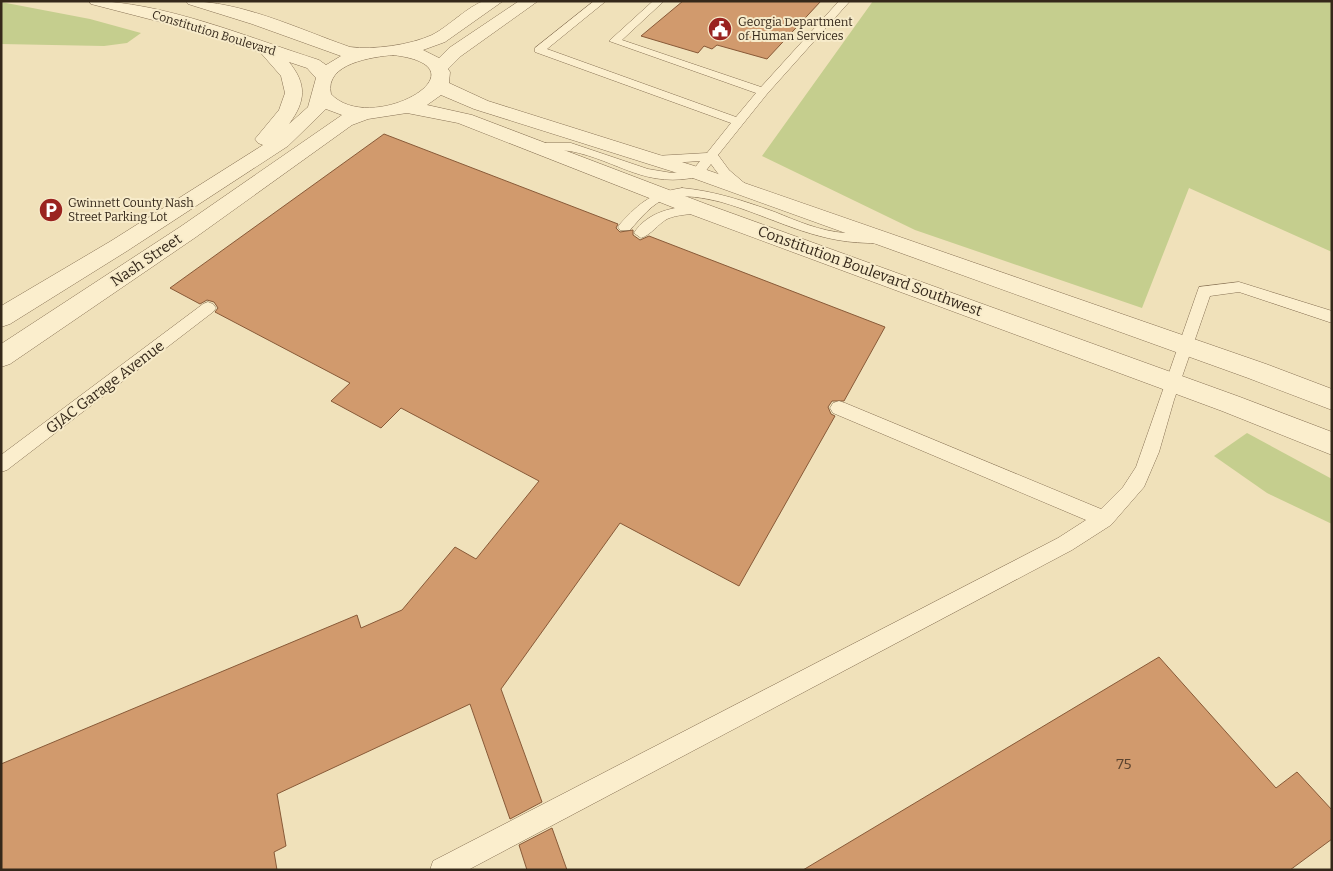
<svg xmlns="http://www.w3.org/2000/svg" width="1333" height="871" viewBox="0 0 1333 871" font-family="Bitter,serif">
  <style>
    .green { fill: #c5ce8e }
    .building { fill: #d19a6d; stroke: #885a38 }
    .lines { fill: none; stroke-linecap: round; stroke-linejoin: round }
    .service-casing { stroke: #877154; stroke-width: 1 }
    .tertiary-casing { stroke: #877154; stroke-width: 1 }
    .service { fill: #fbeecd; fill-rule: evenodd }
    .tertiary { fill: #fbeecd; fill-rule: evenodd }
    .labels { text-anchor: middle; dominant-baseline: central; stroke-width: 4; stroke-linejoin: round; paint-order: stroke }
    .far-poi-label { font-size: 12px; fill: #35281a; stroke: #f7ebca; text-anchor: start }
    .far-street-label { font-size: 12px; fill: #35281a; stroke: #f7ebca }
    .street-label { font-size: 15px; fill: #35281a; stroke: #f7ebca }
    .near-number-label { font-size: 15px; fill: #5c442f }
  </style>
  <rect width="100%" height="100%" fill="#f0e1ba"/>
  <g class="green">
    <polygon points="873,1 1332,2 1332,252 1189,188 1142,308 915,230 762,156"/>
    <polygon points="1,2 90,19 141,33 127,43 104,46 1,44"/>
    <polygon points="1247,433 1332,479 1332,524 1267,493 1214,456"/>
  </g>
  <g class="building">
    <polygon points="683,1 821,1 767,59 717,45 712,49 704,46 698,53 641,36"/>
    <polygon points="384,134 618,224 616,228 620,232 633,230 633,235 640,240 649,236 885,327 844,401 832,401 828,407 831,414 835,416 739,586 620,523 501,689 542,802 510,819 470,704 277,794 286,846 274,852 277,870 1,870 1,764 357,615 361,628 402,610 455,547 476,559 539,481 401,408 381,428 331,401 350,383 215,312 218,308 214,302 207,300 200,304 170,288"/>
    <polygon points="1159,657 1276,788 1297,772 1332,810 1332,839 1290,870 803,870"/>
    <polygon points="552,828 567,870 527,870 519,845"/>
  </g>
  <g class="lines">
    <g class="service-casing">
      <g id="service">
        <path d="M594,1h12l-59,48 189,68 20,-24 -147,-52 44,-40h11l-42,39 139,47 78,-86h11l-83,93 -49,61 11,15 20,17 2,3 -7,4c-13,-3 -25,-19 -33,-30l-9,12c-57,14 -82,-15 -132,-25 -12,-2 -26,2 -38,-1l-2,-3 6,-4h35l77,26 24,4 21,-3 7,-9 -45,3 -6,-4 6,-4 52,-3 24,-30 -196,-71v-4z"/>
        <path d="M682,188c33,3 62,13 93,24 22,9 45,19 70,21 11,1 38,-4 44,6 -4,7 -14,4 -21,4 -56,-1 -95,-26 -147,-41 -17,-4 -36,-8 -53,-4 -15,4 -28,21 -38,32h-10l-2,-3 2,-3c21,-23 32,-31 62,-36z"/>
        <path d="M698,205l5,1 2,3 -2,3c-12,3 -25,2 -36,7 -9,5 -16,16 -26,19l-7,-5c14,-22 40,-26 64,-28z"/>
        <polygon points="1239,282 1332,311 1332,323 1239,292 1210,296 1174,400 1159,452 1144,487 1111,525 1072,550 468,870 430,870 433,861 1058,538 1086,520 833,413 830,408 833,403 839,401 845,403 1101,509 1123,487 1136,467 1199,287"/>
        <polygon points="208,302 213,304 216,308 213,312 7,470 1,472 1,455 203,304"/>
      </g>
    </g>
    <g class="tertiary-casing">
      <path id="tertiary" d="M89,1c74,0 160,37 230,59l7,5 15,-9 -89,-32 -64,-20 -2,-3c56,0 112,28 164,46 24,3 60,-2 82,-12 16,-8 36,-29 52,-34 5,-1 13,0 19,0l-58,41 -22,8 16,8 10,-10 70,-47h19l-77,55 -13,13 2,3 -1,11 39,18 216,68 562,195 66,25v21l-84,-32 -558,-201 -216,-68 -33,-14 -14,10 45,10 234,89 534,193 92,35v23l-110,-44 -532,-197 -232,-91 -51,-10 -39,6 -16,6 -156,112 -186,127 -9,3v-23l179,-117 162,-112 -16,-6 -38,37 -161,105 -117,73 -9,3v-21l110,-65 152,-96 -5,-2 -3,-4 24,-29 6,-17 -4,-17 -21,-24 -76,-24 -93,-24zM393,55c100,12 -22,82 -62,39 -7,-31 42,-37 62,-39zM289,62l18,6 9,10 -8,29 -19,17c17,-23 18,-40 0,-62z"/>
    </g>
    <use href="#service" class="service"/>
    <use href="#tertiary" class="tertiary"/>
  </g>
  <defs>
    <g id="civic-disc" transform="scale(1.25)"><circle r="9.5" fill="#9a2320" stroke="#f7ebca"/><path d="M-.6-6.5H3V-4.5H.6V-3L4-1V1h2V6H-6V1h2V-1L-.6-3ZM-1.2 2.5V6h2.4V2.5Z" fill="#fff"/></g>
    <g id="parking-disc" transform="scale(1.25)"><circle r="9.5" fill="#9a2320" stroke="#f7ebca"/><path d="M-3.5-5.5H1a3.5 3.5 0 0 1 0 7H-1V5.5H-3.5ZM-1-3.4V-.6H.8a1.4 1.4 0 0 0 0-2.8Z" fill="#fff"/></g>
  </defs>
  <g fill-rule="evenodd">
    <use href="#civic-disc" x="720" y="29"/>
    <use href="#parking-disc" x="51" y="210"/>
  </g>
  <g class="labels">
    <g class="far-poi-label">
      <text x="738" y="22">Georgia Department<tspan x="738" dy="14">of Human Services</tspan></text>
      <text x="68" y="203">Gwinnett County Nash<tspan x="68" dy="14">Street Parking Lot</tspan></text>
    </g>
    <g class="far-street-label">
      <text transform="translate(214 33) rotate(17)">Constitution Boulevard</text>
    </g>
    <g class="street-label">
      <text transform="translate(146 260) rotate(-34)">Nash Street</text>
      <text transform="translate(870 271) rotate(20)">Constitution Boulevard Southwest</text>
      <text transform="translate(105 387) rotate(-37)">GJAC Garage Avenue</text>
    </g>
    <g class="near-number-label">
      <text x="1124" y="764">75</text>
    </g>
  </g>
  <rect width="1333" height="871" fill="none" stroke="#35281a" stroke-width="5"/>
</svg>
